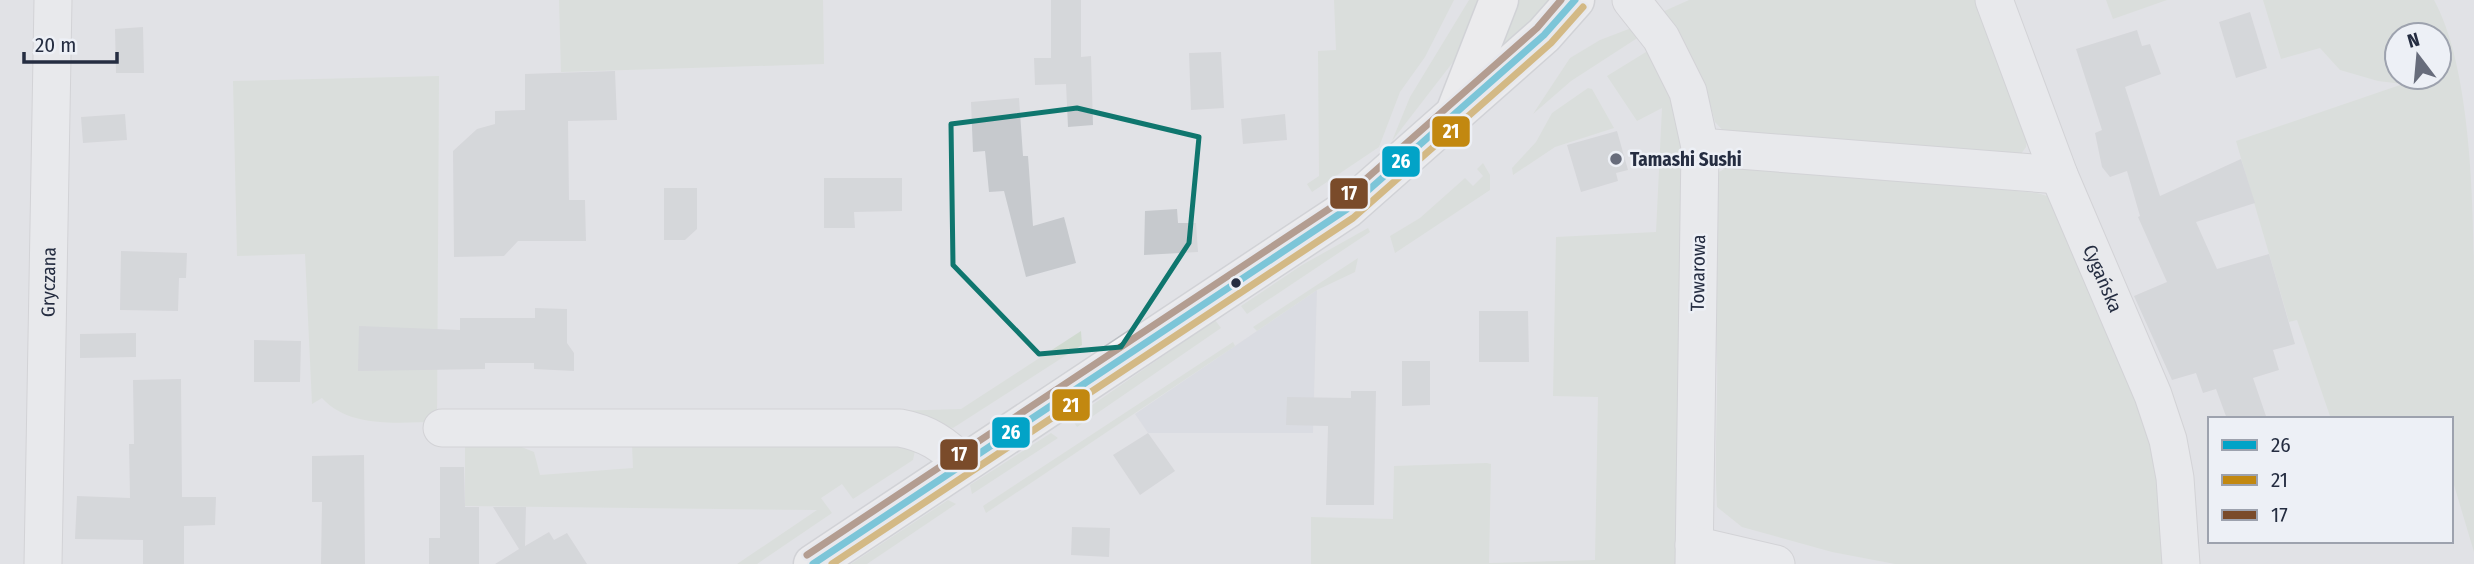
<svg xmlns="http://www.w3.org/2000/svg" width="2474" height="564" viewBox="0 0 2474 564" font-family="'Fira Sans Condensed',sans-serif">
  <style>
    .built { fill: #d1d5dd }
    .green { fill: #d0dad0; fill-rule: evenodd }
    .building { fill: #c6c9cd }
    .lines { fill: none; stroke-linecap: round; stroke-linejoin: round }
    .minor-casing { stroke: #bfc0c4; stroke-width: 39 }
    .major-casing { stroke: #bcbfc4; stroke-width: 41 }
    .minor { stroke: #f0f1f3; stroke-width: 37 }
    .major { stroke: #f5f5f6; stroke-width: 38 }
    .bus-1-casing { stroke: #edf0f6; stroke-width: 12 }
    .bus-2-casing { stroke: #edf0f6; stroke-width: 12 }
    .bus-3-casing { stroke: #edf0f6; stroke-width: 12 }
    .bus-1 { stroke: #02a3c7; stroke-width: 7 }
    .bus-2 { stroke: #c28810; stroke-width: 7 }
    .bus-3 { stroke: #7a4b2a; stroke-width: 7 }
    .marked { fill: none; stroke: #0f766e; stroke-width: 5; stroke-linejoin: round }
    .poi-dot { fill: #676c7b; stroke: #edf0f6; stroke-width: 2.5 }
    .bus-dot { fill: #252d41; stroke: #edf0f6; stroke-width: 2.5 }
    .labels { text-anchor: middle; dominant-baseline: central; stroke-width: 5; stroke-linejoin: round; paint-order: stroke }
    .poi-label { font-size: 19px; font-weight: bold; fill: #252d41; stroke: #edf0f6; text-anchor: start }
    .street-label { font-size: 19px; fill: #252d41; stroke: #edf0f6 }
    .line-badge { stroke: #edf0f6; stroke-width: 2.5 }
    .badge-label { font-size: 19px; text-anchor: middle; font-weight: bold; fill: #fff }
  </style>
  <rect width="100%" height="100%" fill="#e1e2e6"/>
  <polygon class="built" points="1317,290 1313,433 1148,433 1135,414"/>
  <g class="green">
    <polygon points="559,0 823,0 824,64 561,72"/>
    <polygon points="1334,0 1454,0 1425,57 1400,92 1379,147 1312,192 1307,184 1319,176 1318,51 1336,50"/>
    <polygon points="1469,0 1484,0 1453,62 1392,141 1410,97"/>
    <polygon points="1514,0 1555,0 1503,54 1478,62"/>
    <polygon points="1689,0 1984,0 2027,139 2026,147 2018,158 1729,137 1715,122 1705,85 1660,13"/>
    <polygon points="2106,0 2167,0 2113,19"/>
    <path d="M2263,0h171c40,73 40,224 40,312 0,80 0,160 0,240l-23,-77v-56h-120l-34,-99 -8,2 -53,-181 167,-57 -25,-3 -38,-11 -20,-22 -39,11zM2397,35h42v42h-42z"/>
    <polygon points="1634,27 1642,35 1571,81 1533,114 1570,58 1600,40"/>
    <polygon points="1646,52 1651,52 1682,104 1682,564 1311,564 1311,517 1393,519 1394,466 1487,463 1491,464 1489,563 1595,560 1598,397 1553,396 1556,237 1656,232 1662,108 1637,121 1607,76"/>
    <path d="M439,76l-2,346c-38,0 -87,7 -115,-24l-10,6 -7,-150 -68,2 -4,-175z"/>
    <polygon points="1588,88 1592,89 1614,128 1555,147 1513,175 1512,168 1536,142 1552,113"/>
    <polygon points="1483,163 1490,175 1490,190 1395,253 1390,236 1420,218 1465,178 1473,186 1483,176 1477,169"/>
    <path d="M1743,164l294,29 10,3 6,7c33,76 79,165 99,244 10,39 13,77 13,117h-270l-63,-12 -90,-25 -25,-20c-3,-50 1,-100 0,-150 -1,-62 -5,-121 -2,-183l17,-9z"/>
    <polygon points="1368,228 1370,232 1247,314 1241,306 1302,265"/>
    <polygon points="1358,258 1355,272 1317,290 1257,331 1253,327"/>
    <polygon points="1215,320 1221,328 1077,427 1072,419"/>
    <polygon points="1081,331 1082,345 953,428 860,412 961,409"/>
    <polygon points="1233,342 1235,346 986,513 983,506"/>
    <polygon points="1051,433 1058,438 972,494 970,485"/>
    <polygon points="465,439 507,441 534,452 540,475 633,468 632,445 916,446 913,460 853,499 842,484 821,498 832,513 757,564 737,564 817,510 465,506"/>
    <polygon points="948,500 956,504 867,564 851,564"/>
  </g>
  <g class="building">
    <polygon points="1051,0 1081,0 1081,57 1091,56 1093,125 1068,127 1066,84 1035,85 1034,58 1051,58"/>
    <polygon points="2250,12 2267,68 2236,78 2219,22"/>
    <polygon points="143,27 144,73 116,73 115,29"/>
    <polygon points="2137,30 2142,46 2150,44 2161,74 2125,87 2160,196 2241,159 2255,203 2196,222 2217,269 2269,254 2295,344 2273,350 2279,370 2253,378 2267,419 2227,419 2216,389 2203,393 2196,373 2172,380 2134,296 2167,282 2138,217 2140,216 2127,171 2110,177 2102,167 2095,133 2102,130 2076,49"/>
    <polygon points="1221,52 1224,108 1191,110 1189,53"/>
    <polygon points="615,71 617,120 568,121 569,200 585,200 586,241 518,241 504,256 454,257 453,151 477,129 495,124 495,111 525,110 525,74"/>
    <polygon points="1019,98 1023,156 1028,156 1033,226 1064,217 1076,263 1026,277 1004,191 989,192 985,151 973,152 971,102"/>
    <polygon points="125,114 127,140 83,143 81,117"/>
    <polygon points="1285,114 1287,140 1243,144 1241,119"/>
    <polygon points="1617,131 1628,170 1616,173 1618,181 1581,192 1567,145"/>
    <polygon points="824,178 902,178 902,211 854,212 855,228 824,228"/>
    <polygon points="664,188 697,188 697,229 685,240 664,240"/>
    <polygon points="1177,209 1178,223 1196,223 1198,252 1144,255 1145,211"/>
    <polygon points="121,251 187,253 186,278 179,278 178,311 120,310"/>
    <polygon points="535,308 567,309 567,343 574,353 574,371 534,369 534,363 485,363 485,369 358,371 359,326 460,330 460,318 535,318"/>
    <polygon points="1479,311 1528,311 1529,362 1479,362"/>
    <polygon points="136,333 136,357 80,358 80,334"/>
    <polygon points="254,340 301,341 300,382 254,382"/>
    <polygon points="1402,361 1430,361 1430,405 1402,406"/>
    <polygon points="181,379 182,497 216,497 215,525 184,526 184,564 143,564 143,540 75,539 77,496 130,498 129,444 134,444 133,380"/>
    <polygon points="1351,391 1376,391 1374,505 1326,505 1328,426 1286,425 1287,397 1351,398"/>
    <polygon points="1148,433 1175,471 1140,495 1113,455"/>
    <polygon points="364,455 365,564 321,564 322,502 312,502 312,456"/>
    <polygon points="440,467 464,467 465,507 479,507 479,564 429,564 429,538 440,538"/>
    <polygon points="493,507 526,507 525,546 549,532 554,540 567,533 587,564 495,564 519,549"/>
    <polygon points="1072,527 1110,528 1109,557 1071,555"/>
  </g>
  <g class="lines">
    <g class="minor-casing">
      <g id="minor">
        <polyline points="1631,0 1661,38 1688,92 1700,147 1694,564"/>
        <path id="s1" d="M1994,0l65,175 94,220 15,45 7,38 6,86"/>
        <polyline points="1700,147 2059,175"/>
        <path d="M442,428h458c27,5 44,16 63,36"/>
        <polyline points="1694,545 1776,564"/>
        <path id="s2" d="M43,564l10,-564"/>
      </g>
    </g>
    <g class="major-casing">
      <g id="major">
        <polyline points="1457,108 1499,0"/>
        <polyline points="813,564 1347,209 1544,35 1575,0"/>
      </g>
    </g>
    <use href="#minor" class="minor"/>
    <use href="#major" class="major"/>
    <g class="bus-1-casing">
      <polyline id="bus-1" points="813,564 1347,209 1544,35 1575,0"/>
    </g>
    <g class="bus-2-casing">
      <polyline id="bus-2" points="832,564 1353,218 1551,43 1583,7"/>
    </g>
    <g class="bus-3-casing">
      <polyline id="bus-3" points="807,555 1341,201 1537,28 1561,0"/>
    </g>
    <use href="#bus-1" class="bus-1"/>
    <use href="#bus-2" class="bus-2"/>
    <use href="#bus-3" class="bus-3"/>
  </g>
  <path d="M0 0H2474V564H0ZM1077,108l122,29 -10,106 -68,104 -82,7 -86,-89 -2,-141z" fill="#e1e2e6" fill-opacity=".55" fill-rule="evenodd"/>
  <path class="marked" d="M1077,108l122,29 -10,106 -68,104 -82,7 -86,-89 -2,-141z"/>
  <circle class="poi-dot" cx="1616" cy="159" r="7"/>
  <circle class="bus-dot" cx="1236" cy="283" r="6"/>
  <g class="labels">
    <g class="poi-label">
      <text x="1630" y="159">Tamashi Sushi</text>
    </g>
    <g class="street-label">
      <text transform="translate(1698 273) rotate(-89)">Towarowa</text>
      <text stroke="none"><textPath href="#s1" startOffset="299">Cygańska</textPath></text>
      <text stroke="none"><textPath href="#s2" startOffset="282">Gryczana</textPath></text>
    </g>
  </g>
  <g class="line-badge">
    <rect x="1431" y="115" width="40" height="33" rx="7" fill="#c28810"/>
    <rect x="1381" y="145" width="40" height="33" rx="7" fill="#02a3c7"/>
    <rect x="1329" y="177" width="40" height="33" rx="7" fill="#7a4b2a"/>
    <rect x="1051" y="388" width="40" height="34" rx="7" fill="#c28810"/>
    <rect x="991" y="416" width="40" height="33" rx="7" fill="#02a3c7"/>
    <rect x="939" y="438" width="40" height="33" rx="7" fill="#7a4b2a"/>
  </g>
  <g class="badge-label">
    <text x="1451" y="138">21</text>
    <text x="1401" y="168">26</text>
    <text x="1349" y="200">17</text>
    <text x="1071" y="412">21</text>
    <text x="1011" y="439">26</text>
    <text x="959" y="461">17</text>
  </g>
  <rect x="2208" y="417" width="245" height="126" fill="#edf0f6" stroke="#9da2ae" stroke-width="2"/>
  <rect x="2222" y="440" width="35" height="10" fill="#02a3c7" stroke="#9da2ae" stroke-width="2"/>
  <text x="2271" y="452" font-size="21" fill="#252d41">26</text>
  <rect x="2222" y="475" width="35" height="10" fill="#c28810" stroke="#9da2ae" stroke-width="2"/>
  <text x="2271" y="487" font-size="21" fill="#252d41">21</text>
  <rect x="2222" y="510" width="35" height="10" fill="#7a4b2a" stroke="#9da2ae" stroke-width="2"/>
  <text x="2271" y="522" font-size="21" fill="#252d41">17</text>
  <g transform="translate(2418 56) rotate(344)"><circle r="33" fill="#edf0f6" stroke="#9da2ae" stroke-width="2"/>
  <path d="M0-5L12 26L0 18L-12 26Z" fill="#676c7b"/>
  <text y="-10" font-size="19" font-weight="bold" text-anchor="middle" fill="#252d41">N</text>
  </g>
  <path d="M24 52v10h93v-10" fill="none" stroke="#252d41" stroke-width="3.5"/>
  <text x="35" y="52" font-size="21" fill="#252d41" stroke="#edf0f6" stroke-width="5" paint-order="stroke">20 m</text>
</svg>
